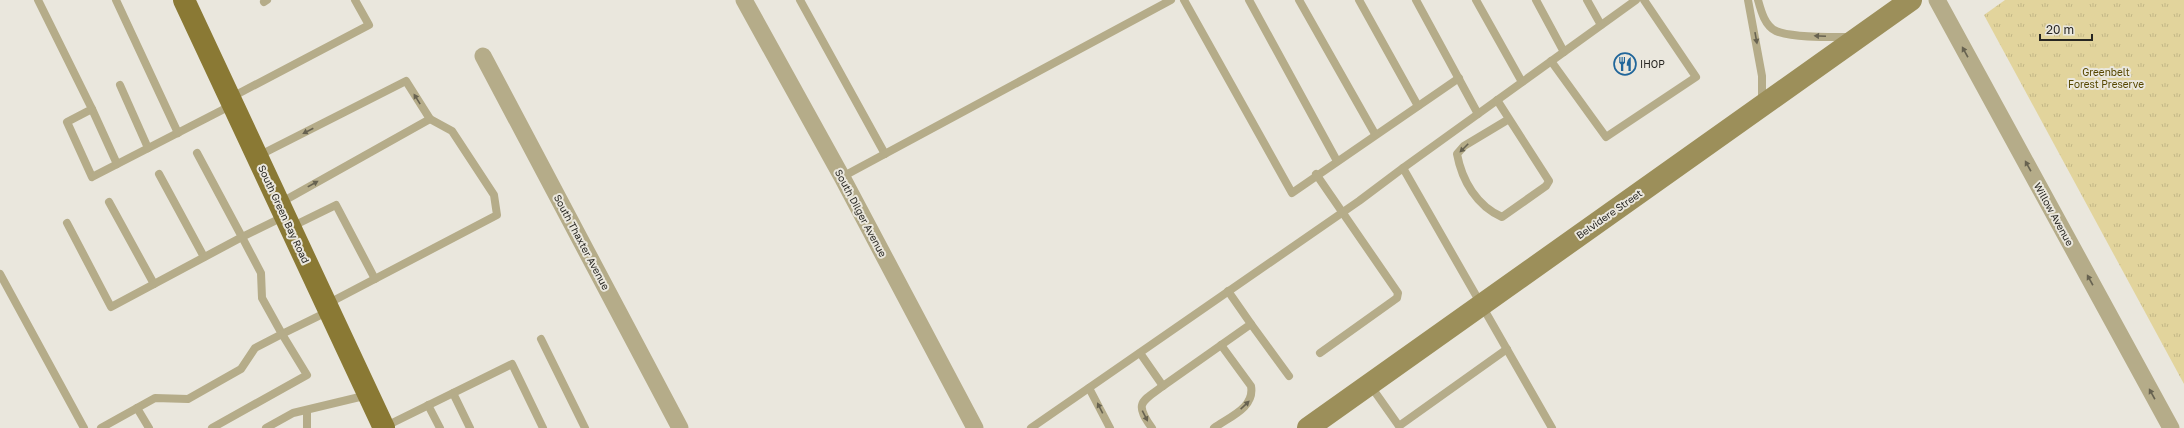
<svg xmlns="http://www.w3.org/2000/svg" width="2184" height="428" viewBox="0 0 2184 428" font-family="'Golos Text',sans-serif">
  <style>
    .park { fill: url(#park-tufts) }
    .lines { fill: none; stroke-linecap: round; stroke-linejoin: round }
    .service { stroke: #b5ac89; stroke-width: 8 }
    .minor { stroke: #b5ac89; stroke-width: 17 }
    .secondary { stroke: #9c8f5a; stroke-width: 22 }
    .primary { stroke: #8a7934; stroke-width: 22 }
    .oneway { fill: #676250 }
    .labels { text-anchor: middle; dominant-baseline: central; stroke-width: 4; stroke-linejoin: round; paint-order: stroke }
    .poi-label { font-size: 10px; fill: #272622; stroke: #eae7dd; text-anchor: start }
    .park-label { font-size: 10px; fill: #564700; stroke: #eae7dd }
    .street-label { font-size: 10px; fill: #272622; stroke: #eae7dd }
  </style>
  <defs>
    <pattern id="park-tufts" width="24" height="20" patternUnits="userSpaceOnUse"><rect width="24" height="20" fill="#e2d49c"/><path d="M3 7l-1-3M5 7V3M7 7l1-3M15 17l-1-3M17 17v-4M19 17l1-3" fill="none" stroke="#c2b686"/></pattern>
  </defs>
  <rect width="100%" height="100%" fill="#eae7dd"/>
  <polygon class="park" points="2005,0 2184,0 2184,384 1984,15"/>
  <g class="lines">
    <g class="service">
      <polyline points="38,0 92,109 67,122 92,177 232,105"/>
      <polyline points="116,0 178,133"/>
      <polyline points="800,0 885,154"/>
      <polyline points="1184,0 1292,193 1459,78"/>
      <polyline points="1249,0 1337,161"/>
      <polyline points="1299,0 1375,134"/>
      <polyline points="1359,0 1418,106"/>
      <polyline points="1416,0 1478,114"/>
      <polyline points="1476,0 1522,82"/>
      <polyline points="1536,0 1564,52"/>
      <polyline points="1587,0 1601,25"/>
      <polyline points="1748,0 1762,76 1762,102"/>
      <path d="M1758,0c3,11 7,26 18,31 16,7 55,6 74,6"/>
      <polyline points="264,2 267,0"/>
      <polyline points="1551,61 1606,137 1696,77 1644,0"/>
      <polyline points="120,85 148,148"/>
      <polyline points="230,98 369,25 355,0"/>
      <path d="M1497,100l52,81 -3,5 -44,31c-25,-11 -40,-36 -45,-63l7,-8 45,-27"/>
      <polyline points="92,109 117,164"/>
      <polyline points="258,156 406,81 430,119 280,203"/>
      <polyline points="1403,168 1636,0"/>
      <polyline points="159,174 204,257"/>
      <polyline points="1316,174 1398,293 1397,298 1320,353"/>
      <polyline points="842,177 1171,0"/>
      <polyline points="109,202 154,284"/>
      <polyline points="285,216 242,237 261,273 262,298 282,334 329,311"/>
      <polyline points="67,223 111,307 242,237 197,153"/>
      <polyline points="291,227 336,205 375,279"/>
      <polyline points="0,274 84,428"/>
      <polyline points="327,304 497,215 494,195 452,131 430,119"/>
      <polyline points="1251,324 1289,376"/>
      <polyline points="541,339 585,428"/>
      <polyline points="1140,353 1163,386 1251,324 1228,291"/>
      <polyline points="1370,385 1399,426 1507,349"/>
      <polyline points="1089,388 1110,428"/>
      <polyline points="453,393 470,428"/>
      <polyline points="428,405 440,428"/>
      <polyline points="137,408 149,428"/>
      <polyline points="384,427 512,364 543,428"/>
      <polyline points="101,428 155,398 188,399 241,369 255,348 282,334 307,375 212,428"/>
      <polyline points="266,428 293,413 368,395"/>
      <polyline points="307,428 307,411"/>
      <polyline points="1031,428 1359,201 1403,168 1552,428"/>
      <path d="M1152,428c-18,-25 -11,-26 11,-42"/>
      <path d="M1214,428c15,-11 41,-20 37,-42l-30,-41"/>
    </g>
    <g class="minor">
      <polyline points="744,0 842,177 975,428"/>
      <polyline points="1937,0 2171,428"/>
      <polyline points="483,56 680,428"/>
    </g>
    <polyline class="secondary" points="1308,428 1911,0"/>
    <polyline class="primary" points="184,0 384,428"/>
  </g>
  <defs><path id="oneway-solid" d="M-6-.8H1V-3.2L6.5 0L1 3.2V.8H-6Z"/></defs>
  <g class="oneway">
    <use href="#oneway-solid" transform="translate(1820 36) rotate(-177)"/>
    <use href="#oneway-solid" transform="translate(1756 38) rotate(80)"/>
    <use href="#oneway-solid" transform="translate(1965 52) rotate(-119)"/>
    <use href="#oneway-solid" transform="translate(417 99) rotate(-122)"/>
    <use href="#oneway-solid" transform="translate(308 131) rotate(153)"/>
    <use href="#oneway-solid" transform="translate(1464 148) rotate(135)"/>
    <use href="#oneway-solid" transform="translate(2028 166) rotate(-119)"/>
    <use href="#oneway-solid" transform="translate(313 184) rotate(-29)"/>
    <use href="#oneway-solid" transform="translate(2090 280) rotate(-119)"/>
    <use href="#oneway-solid" transform="translate(2152 394) rotate(-119)"/>
    <use href="#oneway-solid" transform="translate(1245 405) rotate(-43)"/>
    <use href="#oneway-solid" transform="translate(1100 408) rotate(-117)"/>
    <use href="#oneway-solid" transform="translate(1145 416) rotate(63)"/>
  </g>
  <defs>
    <g id="restaurant-ring" transform="scale(1.15)"><circle r="9.5" fill="#eae7dd" stroke="#20669a" stroke-width="1.5"/><path d="M-5-6h1v4h1v-4h1v4h1v-4h1v5L-1.5 .5V6h-2V.5L-5-1ZM5-6V6H3V1.5H1.5Q1.5-4 5-6Z" fill="#20669a"/></g>
  </defs>
  <g fill-rule="evenodd">
    <use href="#restaurant-ring" x="1625" y="64"/>
  </g>
  <g class="labels">
    <g class="poi-label">
      <text x="1640" y="64">IHOP</text>
    </g>
    <g class="park-label">
      <text x="2106" y="72">Greenbelt<tspan x="2106" dy="12">Forest Preserve</tspan></text>
    </g>
    <g class="street-label">
      <text transform="translate(861 213) rotate(62)">South Dilger Avenue</text>
      <text transform="translate(284 214) rotate(65)">South Green Bay Road</text>
      <text transform="translate(1609 214) rotate(-35)">Belvidere Street</text>
      <text transform="translate(2054 214) rotate(61)">Willow Avenue</text>
      <text transform="translate(582 242) rotate(62)">South Thaxter Avenue</text>
    </g>
  </g>
  <path d="M2040 34v6h52v-6" fill="none" stroke="#272622" stroke-width="2"/>
  <text x="2046" y="34" font-size="12" fill="#272622" stroke="#eae7dd" stroke-width="3" paint-order="stroke">20 m</text>
</svg>
